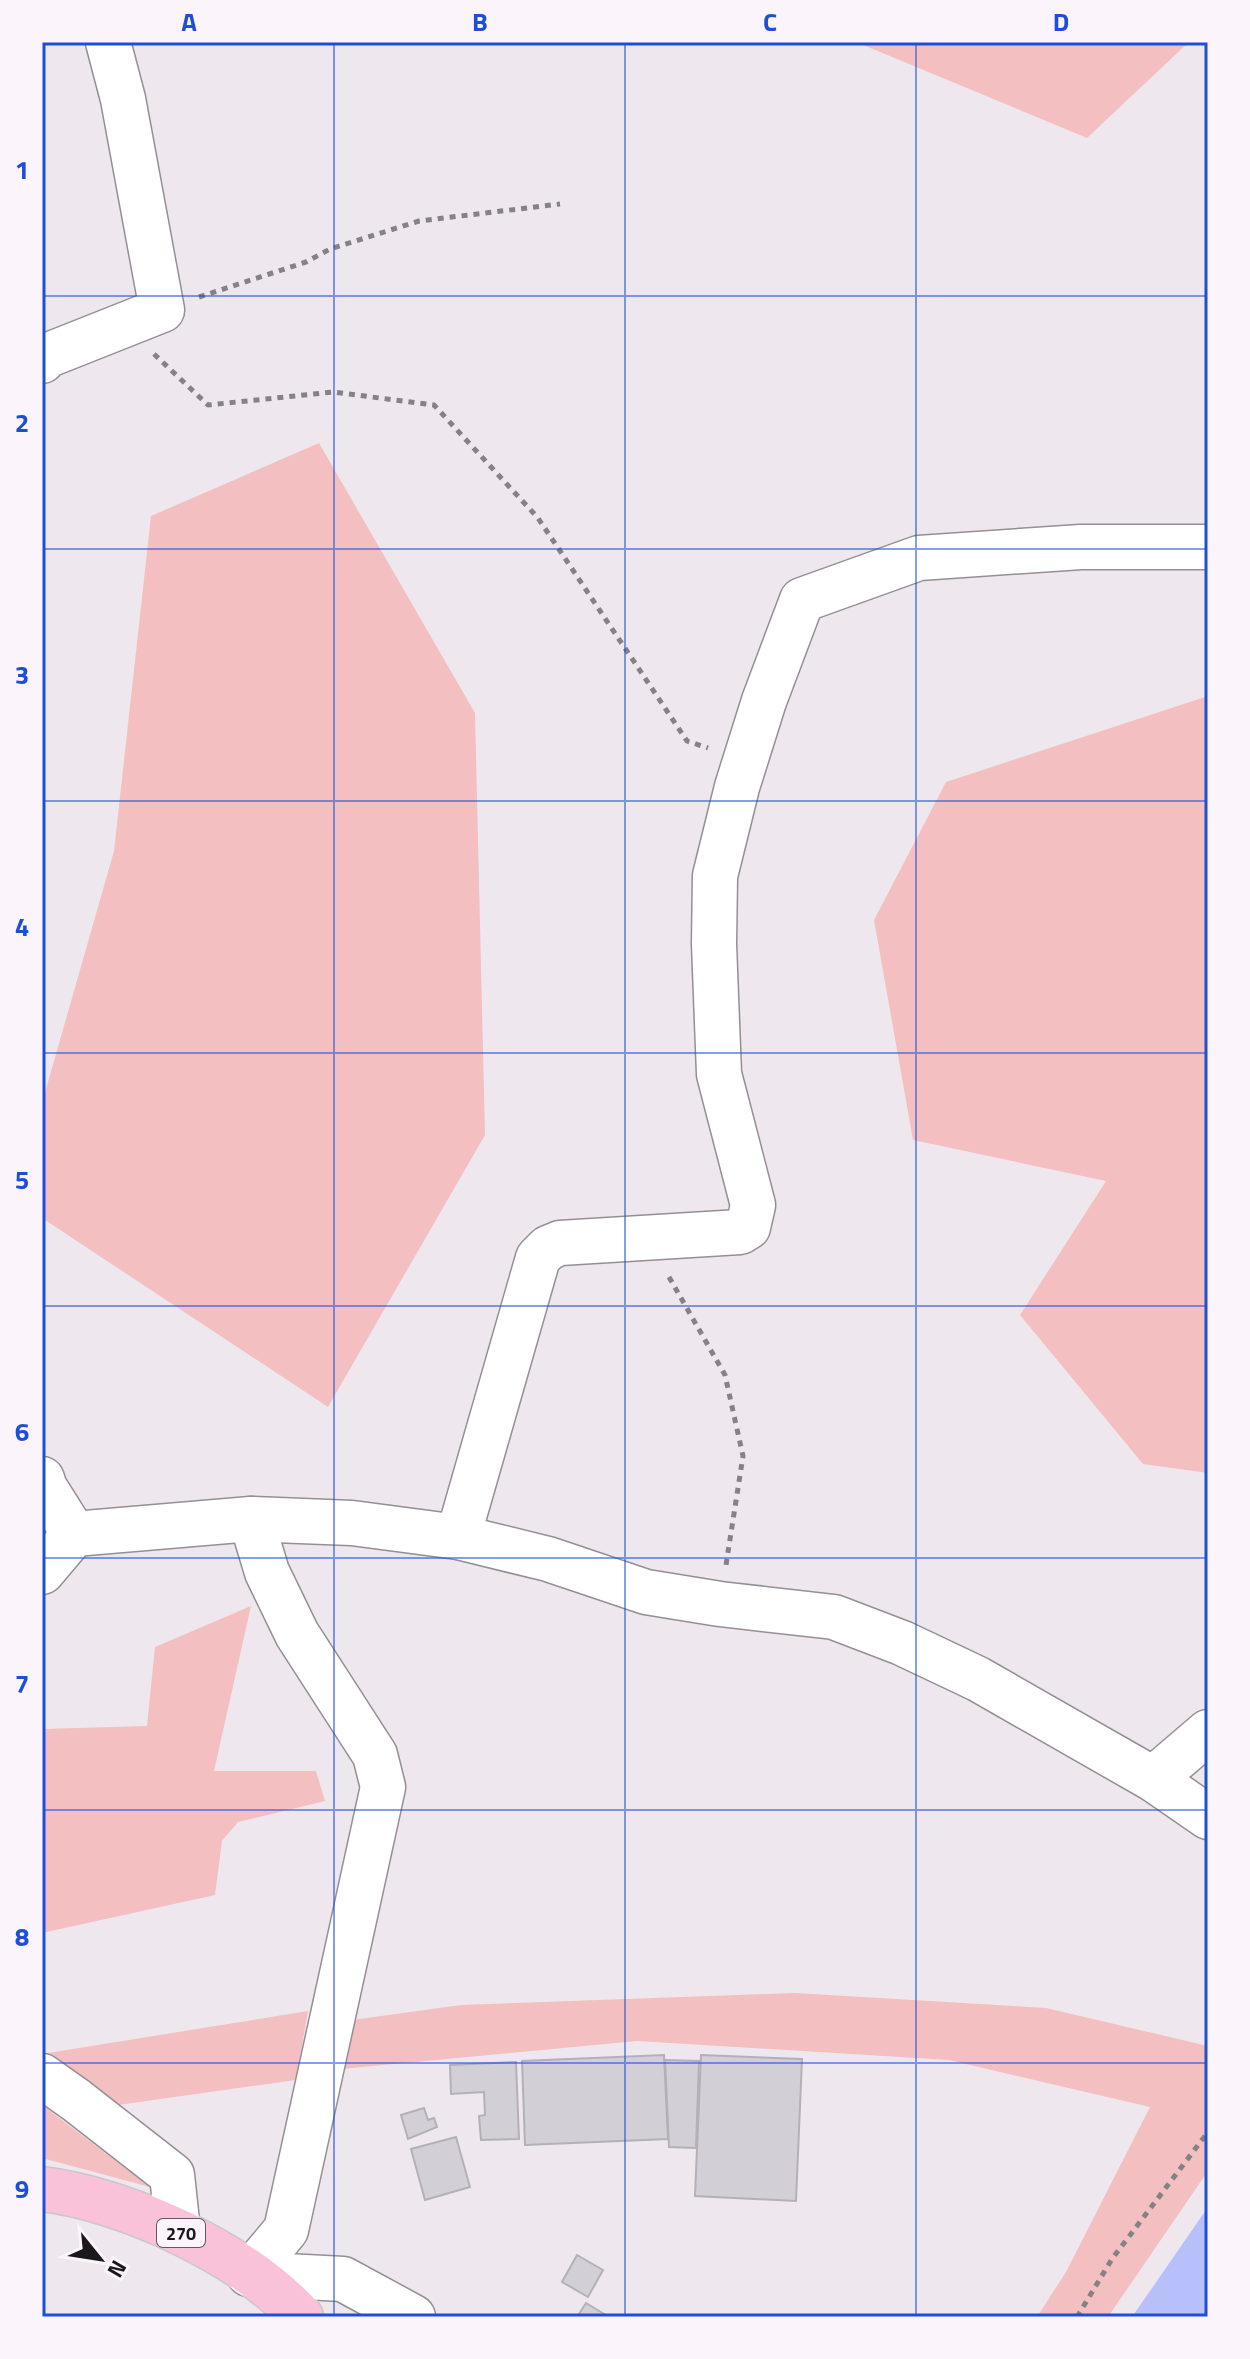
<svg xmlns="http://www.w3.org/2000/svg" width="1250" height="2359" viewBox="0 0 1250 2359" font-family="'Titillium Web',sans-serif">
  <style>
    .green { fill: #f3bfc1 }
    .water { fill: #b8c0fb }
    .building { fill: #d2cfd6; stroke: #b3b0b7; stroke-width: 2 }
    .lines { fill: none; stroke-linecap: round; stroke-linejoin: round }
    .minor-casing { stroke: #958f95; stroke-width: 47 }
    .highway-casing { stroke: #c8c8c8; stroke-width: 47 }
    .path { stroke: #858185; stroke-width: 5; stroke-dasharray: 6 6; stroke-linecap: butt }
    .minor { stroke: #fff; stroke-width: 44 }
    .highway { stroke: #fac2d9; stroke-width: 44 }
    .grid { fill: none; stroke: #1d4ed8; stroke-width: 2; stroke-opacity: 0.55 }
    .labels { text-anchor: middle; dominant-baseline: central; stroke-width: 7; stroke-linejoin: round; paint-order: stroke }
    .shield { fill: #fbf5fb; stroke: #5e5a5e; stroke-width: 2 }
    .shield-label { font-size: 18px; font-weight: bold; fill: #1a181a }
    .neatline { fill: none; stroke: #1d4ed8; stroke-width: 3 }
    .grid-label { font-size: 26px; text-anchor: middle; font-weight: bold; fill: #1d4ed8 }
  </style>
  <rect width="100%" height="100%" fill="#eee8ee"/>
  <g class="green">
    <polygon points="856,42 1189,42 1087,138"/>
    <polygon points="319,443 475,713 485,1135 328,1407 42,1218 42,1103 114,851 151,516"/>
    <polygon points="1208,696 1208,1473 1143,1464 1020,1315 1106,1181 913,1140 874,920 946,782"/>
    <polygon points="251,1606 214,1771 316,1771 325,1801 238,1822 222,1841 215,1895 42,1933 42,1729 147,1726 155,1647"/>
    <polygon points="795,1993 1046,2008 1208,2046 1208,2171 1108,2317 1037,2317 1066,2272 1150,2107 949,2060 637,2041 341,2069 352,2020 461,2005"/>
    <polygon points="308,2011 296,2080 111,2106 42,2054"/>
    <polygon points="42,2105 150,2187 42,2158"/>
  </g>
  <polygon class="water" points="1208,2207 1208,2317 1132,2317"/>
  <g class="building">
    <polygon points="664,2055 668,2139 525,2145 522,2061"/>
    <polygon points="701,2055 802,2059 796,2201 695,2196"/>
    <polygon points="665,2060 699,2061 696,2148 669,2147"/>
    <polygon points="516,2062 519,2139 481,2140 479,2116 485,2115 484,2092 451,2094 450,2065"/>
    <polygon points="424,2108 428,2120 434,2118 437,2127 408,2139 401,2115"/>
    <polygon points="456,2137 470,2187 425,2200 411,2149"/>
    <polygon points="577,2255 603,2270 588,2297 562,2282"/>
    <polygon points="586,2303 609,2317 577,2317"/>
  </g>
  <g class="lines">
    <g class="minor-casing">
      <g id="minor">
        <polyline points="42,361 46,356 162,310 123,99 108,42"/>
        <polyline points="42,1479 45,1488 74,1534"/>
        <polyline points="458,1537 538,1258 548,1248 560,1243 740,1232 748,1227 753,1205 719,1074 714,944 715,876 737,787 764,701 802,600 919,558 1081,547 1208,547"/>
        <polyline points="42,1572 74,1534 251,1519 352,1523 458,1537 548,1559 646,1592 720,1604 834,1617 902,1643 978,1679 1153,1779 1208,1817"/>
        <polyline points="1153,1779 1208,1732"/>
        <polyline points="42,2076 76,2100 172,2175 178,2231"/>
        <polyline points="249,2274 286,2230 383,1787 375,1755 297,1634 267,1572 251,1519"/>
        <polyline points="249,2274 343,2279 413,2317"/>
      </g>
    </g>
    <g class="highway-casing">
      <path id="highway" d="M42,2189c84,10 202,65 259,128"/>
    </g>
    <g class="path">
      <polyline points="199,297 306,262 330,249 419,221 560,204"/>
      <polyline points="154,354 208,405 333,392 434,405 538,518 687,741 708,748"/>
      <polyline points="669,1277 725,1375 743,1456 726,1565"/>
      <polyline points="1077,2317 1112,2259 1208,2132"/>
    </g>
    <use href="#minor" class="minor"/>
    <use href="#highway" class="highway"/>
  </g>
  <path class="grid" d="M334,42v2275M625,42v2275M916,42v2275M42,296h1166M42,549h1166M42,801h1166M42,1053h1166M42,1306h1166M42,1558h1166M42,1810h1166M42,2063h1166"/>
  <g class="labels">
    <rect class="shield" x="157" y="2219" width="48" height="28" rx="6"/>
    <g class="shield-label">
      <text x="181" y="2233">270</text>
    </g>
  </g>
  <rect width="1250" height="2359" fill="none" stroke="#fbf5fb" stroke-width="88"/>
  <g transform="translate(100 2259) rotate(120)" stroke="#fbf5fb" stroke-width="6" paint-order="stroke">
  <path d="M0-6L14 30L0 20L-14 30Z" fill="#1a181a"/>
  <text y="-12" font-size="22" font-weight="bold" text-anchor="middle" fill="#1a181a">N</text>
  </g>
  <rect x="44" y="44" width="1162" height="2271" class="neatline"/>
  <g class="grid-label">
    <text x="189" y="31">A</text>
    <text x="480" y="31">B</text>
    <text x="770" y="31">C</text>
    <text x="1061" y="31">D</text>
    <text x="22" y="179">1</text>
    <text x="22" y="432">2</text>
    <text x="22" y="684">3</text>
    <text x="22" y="936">4</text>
    <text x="22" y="1189">5</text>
    <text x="22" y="1441">6</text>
    <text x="22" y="1693">7</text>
    <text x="22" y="1946">8</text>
    <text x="22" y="2198">9</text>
  </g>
</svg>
